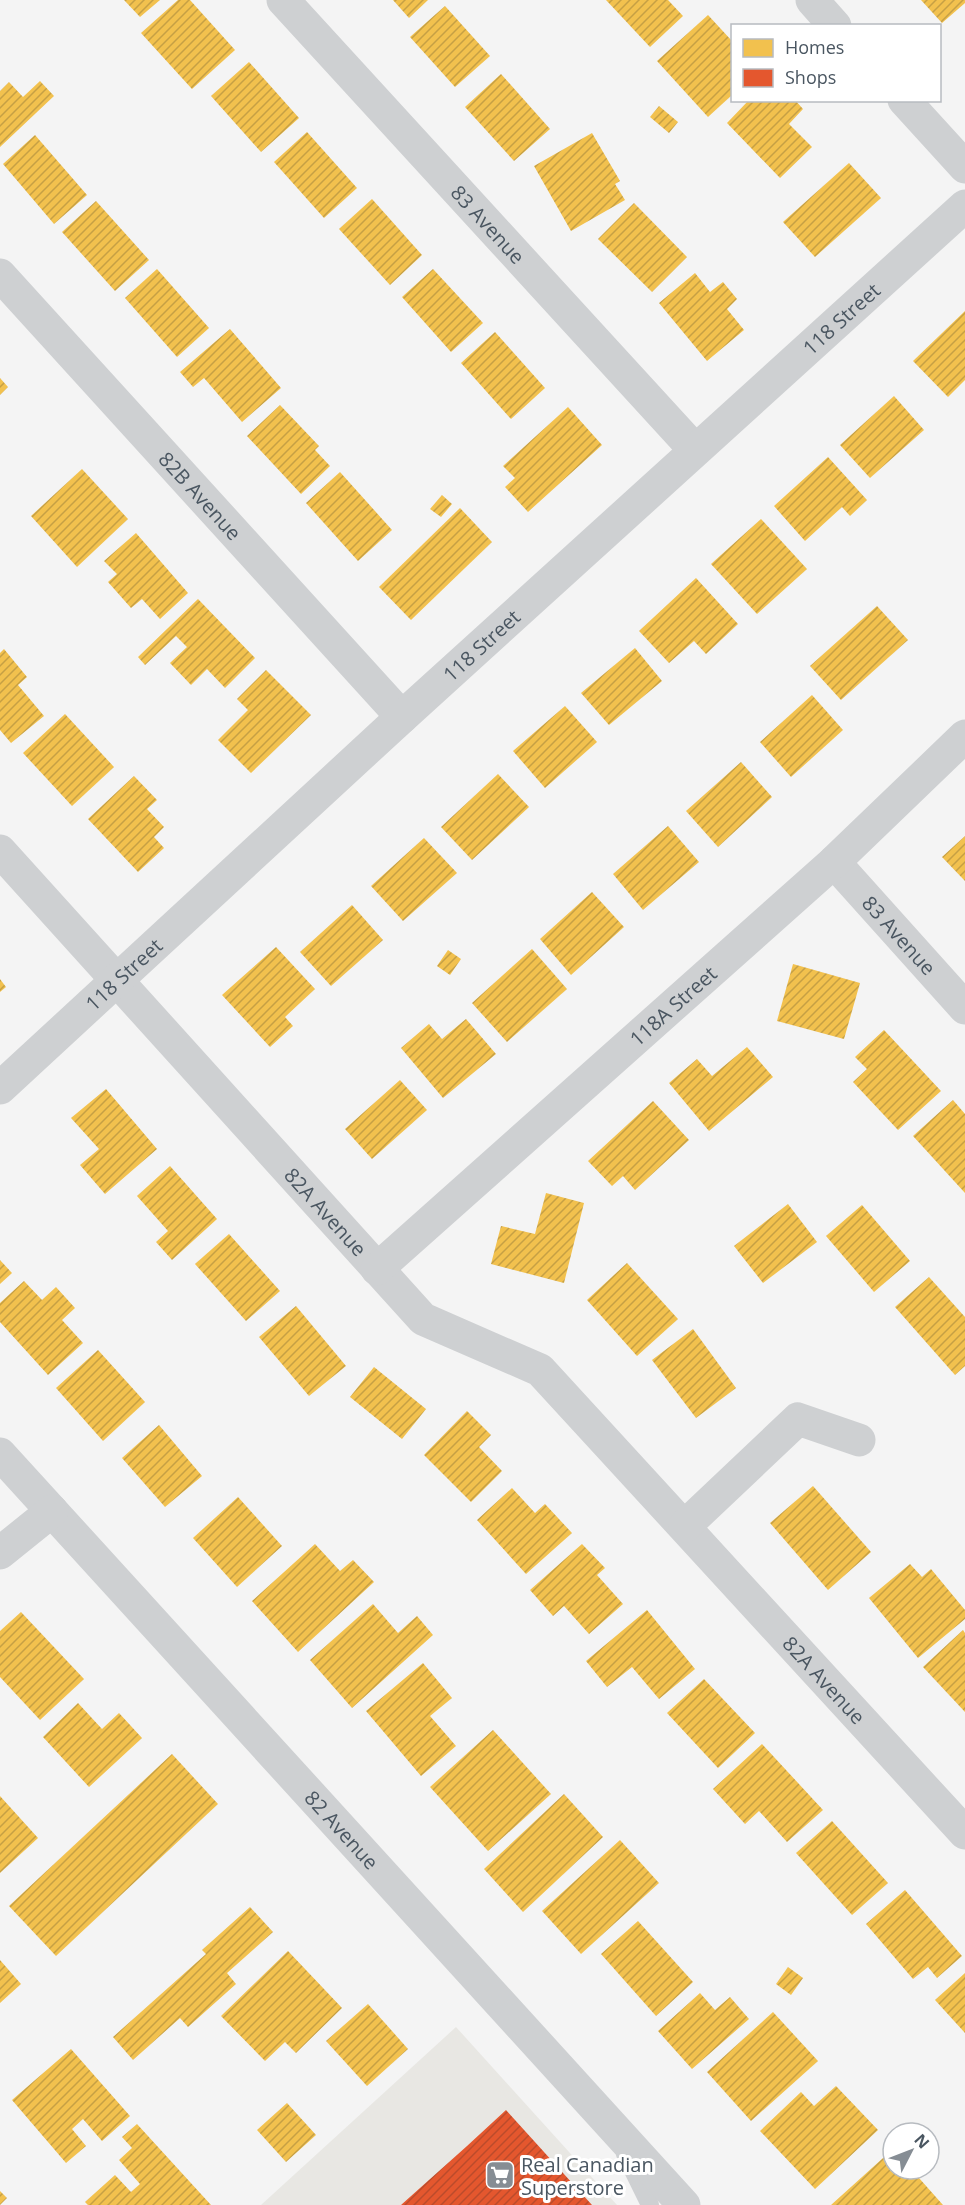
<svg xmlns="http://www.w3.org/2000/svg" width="965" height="2205" viewBox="0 0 965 2205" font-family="'Open Sans',sans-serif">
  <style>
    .commercial { fill: #e8e7e3 }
    .homes { fill: url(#homes-hatch) }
    .shops { fill: url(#shops-hatch) }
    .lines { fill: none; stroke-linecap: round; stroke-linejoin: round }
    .service { stroke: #ced0d2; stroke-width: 18 }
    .minor { stroke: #ced0d2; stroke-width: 33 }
    .labels { text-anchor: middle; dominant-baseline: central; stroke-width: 6; stroke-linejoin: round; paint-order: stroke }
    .street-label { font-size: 20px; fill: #4a5661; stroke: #fff }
    .poi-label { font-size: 20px; fill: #4a5661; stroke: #fff; text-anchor: start }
  </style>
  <defs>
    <pattern id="homes-hatch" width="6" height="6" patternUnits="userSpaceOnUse" patternTransform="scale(1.5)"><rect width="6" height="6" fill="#f2c14e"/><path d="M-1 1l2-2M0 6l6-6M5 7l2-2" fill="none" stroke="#c6a044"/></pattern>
    <pattern id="shops-hatch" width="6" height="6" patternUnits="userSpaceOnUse" patternTransform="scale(1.5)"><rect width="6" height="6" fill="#e4572e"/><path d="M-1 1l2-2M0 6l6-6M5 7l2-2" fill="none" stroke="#bb4b2b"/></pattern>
  </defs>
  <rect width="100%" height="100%" fill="#f4f4f4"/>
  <polygon class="commercial" points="456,2027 617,2205 261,2205"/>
  <g class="homes">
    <polygon points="124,0 160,0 140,17"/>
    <polygon points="178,0 190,0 235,50 192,89 141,33"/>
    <polygon points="393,0 428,0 409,18"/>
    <polygon points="606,0 668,0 683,16 650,47"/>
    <polygon points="921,0 965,0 965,3 942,23"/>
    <polygon points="445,6 490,56 455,87 410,37"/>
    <polygon points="708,15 732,41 732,95 708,117 657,61"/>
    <polygon points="249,62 299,118 261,152 211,96"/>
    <polygon points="501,74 550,129 514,161 465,107"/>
    <polygon points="40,81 54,96 0,147 0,91 9,82 23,97"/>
    <polygon points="749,100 795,100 803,109 789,124 812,147 780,178 727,123"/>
    <polygon points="659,106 678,122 669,133 650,117"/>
    <polygon points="307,132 357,188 324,218 274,162"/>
    <polygon points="592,133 620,181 615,184 625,200 571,231 534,166"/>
    <polygon points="35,135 87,195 54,224 3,164"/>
    <polygon points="849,163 881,198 815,257 783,222"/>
    <polygon points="372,199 422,255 390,285 339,229"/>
    <polygon points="96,201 149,260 115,291 62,232"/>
    <polygon points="634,203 687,257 652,292 598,239"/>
    <polygon points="157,269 209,328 177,357 125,298"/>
    <polygon points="433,269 483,323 451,352 402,297"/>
    <polygon points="695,273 710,292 723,282 737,299 727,309 744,330 707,361 659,303"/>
    <polygon points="965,311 965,380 948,397 913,361"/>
    <polygon points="230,329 281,388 242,422 204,378 193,387 180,372"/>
    <polygon points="495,332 545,388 511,419 461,363"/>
    <polygon points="0,378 8,387 0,395"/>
    <polygon points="894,396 924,430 870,478 840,445"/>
    <polygon points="280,405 319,446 315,450 330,466 301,494 247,436"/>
    <polygon points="568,407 602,445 528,512 505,487 515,478 503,466"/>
    <polygon points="828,457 867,500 850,516 842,507 805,541 774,506"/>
    <polygon points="82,469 128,519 77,567 31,516"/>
    <polygon points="340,472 392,530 358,561 306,503"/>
    <polygon points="442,495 452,504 441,517 430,509"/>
    <polygon points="460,508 492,542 411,620 379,587"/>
    <polygon points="761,519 807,569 757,614 711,564"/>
    <polygon points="136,533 188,593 160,619 142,599 131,608 108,582 117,574 104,561"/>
    <polygon points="696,578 738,624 706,654 694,641 669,663 639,631"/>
    <polygon points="198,599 255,658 225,688 207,669 191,685 170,663 187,647 176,636 145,665 138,657"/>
    <polygon points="877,606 908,640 841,700 810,666"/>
    <polygon points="635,648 662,681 609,725 581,693"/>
    <polygon points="4,649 27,677 18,685 44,716 11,743 0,730 0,653"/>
    <polygon points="266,670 311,715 251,773 218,740 248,710 237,699"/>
    <polygon points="812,695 843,730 791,777 760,742"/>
    <polygon points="565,706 597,742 545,788 513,751"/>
    <polygon points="65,714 114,767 72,806 23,753"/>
    <polygon points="741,762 772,797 718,847 686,811"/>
    <polygon points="498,774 529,807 472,860 441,827"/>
    <polygon points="134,776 157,800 147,809 164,827 154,837 164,848 138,872 88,819"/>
    <polygon points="668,826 699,862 643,910 613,874"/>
    <polygon points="965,836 965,881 942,857"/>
    <polygon points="424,838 457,873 403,921 371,886"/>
    <polygon points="592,892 624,927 571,975 540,939"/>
    <polygon points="352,905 383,940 331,986 300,952"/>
    <polygon points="276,947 315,989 285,1017 293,1026 270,1047 222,995"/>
    <polygon points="532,949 567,989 507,1042 472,1003"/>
    <polygon points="448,950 461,959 450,975 437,966"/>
    <polygon points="793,964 860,983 844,1039 777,1021"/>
    <polygon points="0,979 6,987 0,992"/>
    <polygon points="466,1019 496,1054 443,1098 401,1048 429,1024 442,1039"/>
    <polygon points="884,1030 941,1091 898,1130 853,1082 867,1069 855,1057"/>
    <polygon points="747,1047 773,1077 709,1131 669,1083 697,1059 712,1076"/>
    <polygon points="400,1080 427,1110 372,1159 345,1129"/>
    <polygon points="106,1089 157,1149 105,1194 80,1165 99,1149 71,1118"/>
    <polygon points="953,1100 965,1114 965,1193 913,1136"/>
    <polygon points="653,1101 689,1140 635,1190 623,1176 612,1186 588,1161"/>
    <polygon points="170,1166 217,1219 172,1260 156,1242 168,1231 137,1196"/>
    <polygon points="546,1193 584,1203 564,1283 491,1264 501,1226 535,1234"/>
    <polygon points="788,1204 817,1242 763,1283 734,1246"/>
    <polygon points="862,1205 910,1261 874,1292 826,1236"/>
    <polygon points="229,1234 280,1291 246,1321 195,1264"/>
    <polygon points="0,1260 12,1273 0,1284"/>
    <polygon points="627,1263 678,1319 637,1356 587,1300"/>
    <polygon points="929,1277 965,1317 965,1366 955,1375 895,1307"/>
    <polygon points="24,1281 42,1300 56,1287 75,1308 62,1320 83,1343 48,1375 0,1322 0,1303"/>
    <polygon points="296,1306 346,1366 309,1396 259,1337"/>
    <polygon points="693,1329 736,1388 696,1418 652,1360"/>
    <polygon points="98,1350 145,1402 103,1441 56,1388"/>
    <polygon points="374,1367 426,1409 402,1439 350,1397"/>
    <polygon points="467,1411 491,1435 479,1447 502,1471 471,1502 424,1455"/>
    <polygon points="159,1425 202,1476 165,1507 122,1458"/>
    <polygon points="813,1486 871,1552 828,1590 770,1523"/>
    <polygon points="512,1488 535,1513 545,1504 572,1533 526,1574 477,1520"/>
    <polygon points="238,1497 282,1546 237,1587 193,1538"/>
    <polygon points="315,1544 340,1571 353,1560 374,1582 298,1652 252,1601"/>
    <polygon points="582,1544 605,1568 597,1575 623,1604 589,1634 564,1606 553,1616 530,1590"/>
    <polygon points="910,1564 922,1577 931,1569 965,1610 965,1619 918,1658 869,1598"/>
    <polygon points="373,1604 398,1633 417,1616 433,1635 352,1708 310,1660"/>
    <polygon points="647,1610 695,1669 659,1699 632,1667 607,1687 586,1661"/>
    <polygon points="21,1612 84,1679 40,1720 0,1677 0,1631"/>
    <polygon points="963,1630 965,1633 965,1712 923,1667"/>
    <polygon points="423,1663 452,1698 430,1716 456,1746 421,1776 366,1711"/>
    <polygon points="704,1679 755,1733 718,1768 667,1713"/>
    <polygon points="78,1703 102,1729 119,1713 142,1738 89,1787 43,1737"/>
    <polygon points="493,1730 551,1794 488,1851 430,1787"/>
    <polygon points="762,1744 823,1810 787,1842 759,1811 745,1824 713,1789"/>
    <polygon points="172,1754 218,1804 56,1956 9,1906"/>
    <polygon points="564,1794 603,1837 523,1912 484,1869"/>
    <polygon points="0,1796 38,1838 0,1873"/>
    <polygon points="832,1821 888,1883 852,1915 796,1853"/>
    <polygon points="620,1840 659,1883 581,1954 542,1911"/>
    <polygon points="905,1890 962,1956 937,1978 928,1967 913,1979 866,1924"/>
    <polygon points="250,1907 273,1932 227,1973 236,1984 188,2027 180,2018 133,2060 113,2037 206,1954 202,1950"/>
    <polygon points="638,1921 693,1982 656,2016 601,1954"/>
    <polygon points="288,1951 342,2008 296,2053 285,2042 265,2061 221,2016"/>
    <polygon points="0,1960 21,1984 0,2003"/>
    <polygon points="788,1967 803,1978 791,1995 776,1984"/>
    <polygon points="965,1973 965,2033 935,2000"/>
    <polygon points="700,1993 715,2010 730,1997 749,2019 692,2069 658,2031"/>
    <polygon points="368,2004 408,2049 367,2086 326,2041"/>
    <polygon points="773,2012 818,2061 751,2121 707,2072"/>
    <polygon points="71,2049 130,2116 102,2141 83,2119 72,2129 86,2146 66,2163 12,2100"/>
    <polygon points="836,2086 878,2130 815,2189 760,2131 801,2092 814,2106"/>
    <polygon points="287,2103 316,2135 286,2162 257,2130"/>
    <polygon points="137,2124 211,2205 88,2205 85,2202 115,2175 131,2192 140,2184 119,2160 132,2148 122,2137"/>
    <polygon points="893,2149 893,2169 911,2169 943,2205 831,2205"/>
    <polygon points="0,2191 7,2198 0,2205"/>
  </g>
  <polygon class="shops" points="506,2110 592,2205 401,2205 467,2146"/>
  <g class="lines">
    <polyline class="service" points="625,2154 650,2205"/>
    <g class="minor">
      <path id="s1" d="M283,0l412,450"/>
      <polyline points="812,0 835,26"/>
      <polyline points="904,100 965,167"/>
      <path id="s2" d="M0,275l402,442"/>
      <path id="s3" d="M0,851l423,468 117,51 425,463"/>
      <path id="s4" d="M834,862l131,146"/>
      <path id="s5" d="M0,1088l402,-371 563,-511"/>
      <path id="s6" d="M377,1269l457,-407 131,-126"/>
      <path id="s7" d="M0,1454l684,751"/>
      <polyline points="685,1526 798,1419 859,1440"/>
      <polyline points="0,1553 52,1511"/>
    </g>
  </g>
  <defs>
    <g id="supermarket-square" transform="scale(1.5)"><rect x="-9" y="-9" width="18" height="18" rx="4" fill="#868d94" stroke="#fff"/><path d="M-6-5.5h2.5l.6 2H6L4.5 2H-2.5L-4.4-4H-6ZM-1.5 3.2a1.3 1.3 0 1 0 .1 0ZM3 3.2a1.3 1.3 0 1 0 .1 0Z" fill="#fff"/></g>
  </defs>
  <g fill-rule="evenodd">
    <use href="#supermarket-square" x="500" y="2175"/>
  </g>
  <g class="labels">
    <g class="street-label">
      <text stroke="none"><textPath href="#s1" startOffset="304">83 Avenue</textPath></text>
      <text stroke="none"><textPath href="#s5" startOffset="1140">118 Street</textPath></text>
      <text stroke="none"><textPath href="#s2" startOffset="298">82B Avenue</textPath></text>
      <text stroke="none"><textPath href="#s5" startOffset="654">118 Street</textPath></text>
      <text stroke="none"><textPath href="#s4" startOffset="98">83 Avenue</textPath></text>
      <text stroke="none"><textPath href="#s5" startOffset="168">118 Street</textPath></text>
      <text stroke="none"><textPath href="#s6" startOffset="396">118A Street</textPath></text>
      <text stroke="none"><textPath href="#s3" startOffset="486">82A Avenue</textPath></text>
      <text stroke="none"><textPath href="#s3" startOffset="1179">82A Avenue</textPath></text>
      <text stroke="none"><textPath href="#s7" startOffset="508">82 Avenue</textPath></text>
    </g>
    <g class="poi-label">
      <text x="521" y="2164">Real Canadian<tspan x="521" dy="23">Superstore</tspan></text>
    </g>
  </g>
  <rect x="731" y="24" width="210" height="78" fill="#ffffff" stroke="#b7bbc0" stroke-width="1.5"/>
  <rect x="743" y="39" width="30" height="18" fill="#f2c14e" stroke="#b7bbc0" stroke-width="1.5"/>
  <text x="785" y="54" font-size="18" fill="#4a5661">Homes</text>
  <rect x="743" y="69" width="30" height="18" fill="#e4572e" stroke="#b7bbc0" stroke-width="1.5"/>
  <text x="785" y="84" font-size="18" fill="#4a5661">Shops</text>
  <g transform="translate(911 2151) rotate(48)"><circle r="28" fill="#ffffff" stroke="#b7bbc0" stroke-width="1.5"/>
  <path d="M0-4.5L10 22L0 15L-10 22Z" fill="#868d94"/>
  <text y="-9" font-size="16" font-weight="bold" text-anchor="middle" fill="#4a5661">N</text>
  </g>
</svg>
